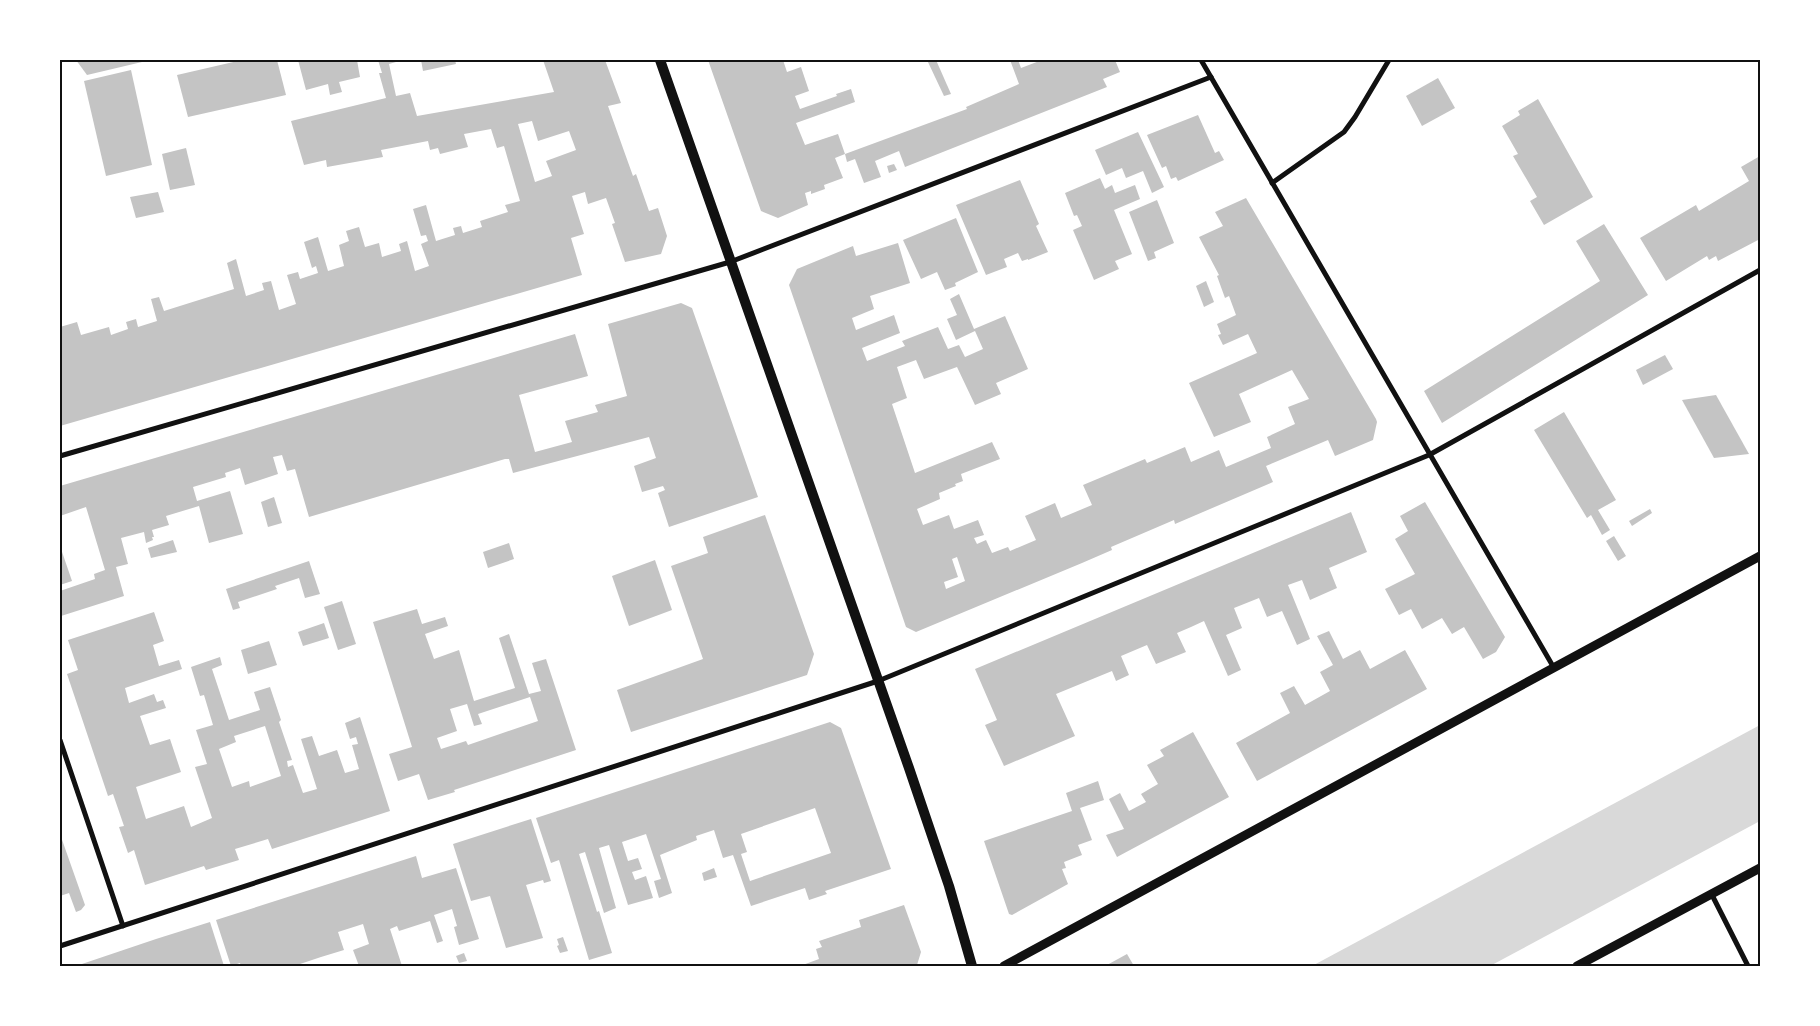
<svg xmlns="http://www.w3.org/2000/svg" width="1820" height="1026" viewBox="0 0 1820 1026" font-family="'Fira Sans Condensed',sans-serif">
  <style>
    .water { fill: #d9d9d9 }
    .building { fill: #c4c4c4; fill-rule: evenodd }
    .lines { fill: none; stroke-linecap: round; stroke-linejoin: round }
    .minor { stroke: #111; stroke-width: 5 }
    .tertiary { stroke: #111; stroke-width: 9 }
    .secondary { stroke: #111; stroke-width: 10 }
    .neatline { fill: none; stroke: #111; stroke-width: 2 }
  </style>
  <rect width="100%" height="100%" fill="#fff"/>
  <polygon class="water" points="1760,725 1760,821 1490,966 1312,966"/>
  <g class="building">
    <polygon points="76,60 141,60 142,62 87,75"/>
    <polygon points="242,60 277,60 286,95 188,117 177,75"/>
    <polygon points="298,60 357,60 360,77 339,82 342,92 330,95 328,84 306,90"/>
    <path d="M378,60h25l-14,4 7,32 14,-3 7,23 137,-24 -11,-32h62l16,43 -13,3 16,45 9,25 3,-2 13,37 9,-3 9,28 -6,18 -36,8 -13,-38 3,-1 -9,-25 -18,6 -3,-12 -13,4 12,38 -13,4 11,37 -522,151v-99l17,-5 4,13 28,-8 2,8 17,-6 -2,-7 10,-3 2,8 19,-6 -6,-22 8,-2 5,14 70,-22 -7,-26 9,-4 10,37 18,-6 -2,-7 9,-2 8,29 17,-6 -9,-29 11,-3 2,7 18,-6 -2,-7 -4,2 -8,-26 14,-5 10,34 16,-5 -5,-21 10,-4 -3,-10 13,-4 6,20 14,-4 3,14 19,-6 -2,-7 8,-3 8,30 14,-5 -8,-22 7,-3 -2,-6 -5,1 -8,-27 13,-4 10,36 19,-6 -2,-7 8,-2 2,7 19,-6 -2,-6 28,-9 -3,-7 15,-4 -16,-55 -7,2 -6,-19 -27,5 4,13 -28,7 -2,-6 -8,2 -2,-9 -47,9 2,7 -56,10 -1,-7 -22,5 -13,-44 95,-23 -7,-25h3zM532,121l6,20 31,-10 7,19 -30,11 6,15 -17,6 -17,-58z"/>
    <polygon points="421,60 455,60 456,64 423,71"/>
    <polygon points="708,60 783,60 787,72 801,67 809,91 795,96 800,109 837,96 836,94 851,89 855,102 796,123 805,145 838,134 845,154 835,158 843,178 824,185 825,189 811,194 811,191 805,193 808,205 778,218 761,211"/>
    <polygon points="927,60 936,60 951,94 944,96"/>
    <polygon points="1010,60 1018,60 1021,68 1042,60 1115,60 1120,72 1103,79 1107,87 905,167 899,151 875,161 881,177 864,183 855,159 847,162 845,154 967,109 966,107 1019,84"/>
    <polygon points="131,70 152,165 106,176 84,81"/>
    <polygon points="1438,78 1455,108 1422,126 1406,96"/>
    <polygon points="1538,99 1593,197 1544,225 1530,201 1537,197 1513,156 1518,154 1502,126 1520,115 1518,111"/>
    <polygon points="1198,115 1215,153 1219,151 1224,160 1178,181 1176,177 1171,179 1166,166 1162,168 1147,135"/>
    <polygon points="1138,132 1164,187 1152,193 1143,171 1126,178 1122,168 1106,175 1095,150"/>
    <polygon points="186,148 195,185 170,190 162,154"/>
    <polygon points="1760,156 1760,239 1718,261 1716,256 1709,260 1707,256 1666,281 1640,238 1696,205 1699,211 1749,181 1741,167"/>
    <polygon points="894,164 897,170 889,173 887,166"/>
    <polygon points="1100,178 1105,189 1112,185 1115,193 1135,185 1140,199 1114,210 1132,254 1115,261 1119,269 1094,280 1073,230 1082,226 1077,215 1074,216 1065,193"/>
    <polygon points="1020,180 1039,224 1036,226 1048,252 1028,260 1028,259 1022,261 1018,253 1004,259 1007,267 986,275 956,205"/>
    <polygon points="158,192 164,212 136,218 130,197"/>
    <path d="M1246,198l130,221 1,3 -4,18 -38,16 -7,-16 -62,26 7,16 -98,42 -1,-4 -63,27 1,3 -30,13 -166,69 -10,-5 -117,-342 8,-16 56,-23 3,10 42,-13 12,40 -40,13 4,13 -22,9 4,12 38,-15 6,18 -38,15 5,13 38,-15 -3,-5 36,-14 10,22 11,-4 6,12 18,-8 -8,-18 -19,9 -9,-21 10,-4 -7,-16 9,-5 15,35 31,-13 23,53 -32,14 5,11 -26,11 -18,-38 -33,12 -8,-19 -19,7 10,31 -15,6 23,69 77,-31 8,17 -39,15 2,7 -8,3 1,2 -17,7 1,6 -23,10 6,16 26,-10 5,14 24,-9 6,15 -10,3 3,6 9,-4 6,13 16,-6 2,4 26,-11 -11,-24 30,-13 6,15 31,-13 -9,-20 62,-26 2,4 38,-16 6,15 28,-12 7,17 45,-19 -4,-11 28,-13 -7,-17 21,-8 -17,-29 -53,24 12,28 -37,15 -25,-54 68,-30 -9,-19 -25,11 -5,-10 3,-1 -4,-10 19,-9 -7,-19 -4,2 -8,-22 2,-1 -20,-38 24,-11 -8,-14zM957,557l8,24 -19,8 -2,-7 14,-5 -6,-18z"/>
    <polygon points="1157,200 1174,243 1154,252 1156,258 1148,261 1129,212"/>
    <polygon points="956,218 978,272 955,283 956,286 945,290 937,272 921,279 903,240"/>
    <polygon points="1604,224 1648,295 1442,423 1424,391 1600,281 1576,241"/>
    <polygon points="1206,281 1214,302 1204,307 1196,286"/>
    <polygon points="681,303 692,308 758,497 669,527 658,493 665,490 663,486 642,492 634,466 656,458 649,437 513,473 509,459 505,459 309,517 295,469 287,471 282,455 273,457 278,474 245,485 240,468 225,473 226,477 193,487 197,501 230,491 243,534 209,543 199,506 166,516 169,525 152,530 154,537 152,537 153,540 146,543 144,532 121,538 128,564 116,567 124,596 61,616 60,591 95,579 94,574 105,570 86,507 60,516 60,486 575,334 588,376 519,395 535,452 572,442 565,421 598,412 595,405 627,396 608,324"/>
    <polygon points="1665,355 1673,369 1643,385 1636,370"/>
    <polygon points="1716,395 1749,454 1714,458 1682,400"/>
    <polygon points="1564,412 1616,500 1598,510 1610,530 1602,535 1591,515 1587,518 1534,430"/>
    <polygon points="274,497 282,523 268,527 261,502"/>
    <polygon points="1425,502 1505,637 1496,652 1483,659 1464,627 1452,634 1442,618 1422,629 1411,609 1399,615 1385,589 1415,574 1395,539 1408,531 1400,516"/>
    <polygon points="1650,509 1652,513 1632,526 1629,521"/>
    <polygon points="1351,512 1367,552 1329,568 1337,588 1310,600 1302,580 1288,585 1310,639 1297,645 1282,611 1267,617 1259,598 1234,608 1242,628 1226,635 1241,670 1228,676 1204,621 1191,627 1177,633 1186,652 1156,664 1147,645 1121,656 1129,675 1116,681 1112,671 1056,694 1075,736 1004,766 985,725 997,720 975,669"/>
    <polygon points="765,515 814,654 807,675 631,732 617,690 703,659 671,566 708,553 703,537"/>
    <polygon points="1614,536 1626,556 1618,561 1606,541"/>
    <polygon points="173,540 177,552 151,558 148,548"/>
    <polygon points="509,543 514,559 488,568 483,552"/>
    <polygon points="60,546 72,581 60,585"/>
    <polygon points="655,560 672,610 629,626 612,576"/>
    <polygon points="309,561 320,594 305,598 299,578 275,586 277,589 238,602 240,608 233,610 226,589"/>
    <polygon points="342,601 356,644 338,650 324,607"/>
    <path d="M417,609l5,15 23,-7 3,9 -23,8 9,25 25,-9 15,51 41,-13 -16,-50 10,-4 20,60 12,-3 -9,-28 14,-4 30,91 -122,40 1,2 -27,8 -9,-26 -21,7 -9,-27 23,-7 -39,-125zM530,697l8,24 -70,24 -2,-4 -25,8 -4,-11 20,-7 -7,-22 17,-5 7,22 8,-2 -4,-10z"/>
    <path d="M154,612l10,29 -11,4 6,21 20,-6 3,9 -57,19 4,15 25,-9 3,8 6,-2 3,8 -26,8 10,29 20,-6 11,33 -45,15 10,32 38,-13 7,21 21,-9 -17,-51 12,-3 -11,-34 17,-5 -9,-30 -4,1 -9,-29 29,-10 2,8 -10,4 17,51 31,-10 -6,-18 16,-5 11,33 -2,2 13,38 -5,1 1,6 5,-2 10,28 14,-4 -16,-50 11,-3 7,20 18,-6 8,23 14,-4 -7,-24 6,-1 -2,-7 -6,2 -5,-16 15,-6 30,94 -118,38 -4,-10 -33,10 4,11 -33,10 -2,-4 -59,19 -11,-35 -6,3 -9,-26 5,-1 -11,-32 -5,2 -41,-122 11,-4 -10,-30zM265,726l16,50 -31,11 -1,-6 -17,6 -13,-38 17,-7 -2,-6z"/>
    <polygon points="324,623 329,638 303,646 298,632"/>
    <polygon points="1329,631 1343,659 1360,650 1370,669 1405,650 1427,689 1257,781 1236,743 1290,713 1280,693 1294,686 1305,705 1330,691 1320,672 1333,665 1317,636"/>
    <polygon points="269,641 277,665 248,674 241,650"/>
    <path d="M830,722l11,6 50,141 -66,22 2,3 -18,6 -4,-12 -54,18 -18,-51 -10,3 -9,-28 -18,6 1,4 -37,15 12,38 -13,5 -5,-17 7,-2 -15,-45 -24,8 6,19 10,-3 4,11 -10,3 3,8 11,-4 7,22 -25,7 -19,-60 -10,3 17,60 -12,5 -19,-61 -6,2 18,58 2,-1 13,42 -23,7 -30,-100 -8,3 -15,-45zM815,808l16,45 -81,28 -9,-27 6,-2 -6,-18z"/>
    <polygon points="1193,732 1229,797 1117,857 1106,835 1124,829 1109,799 1120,793 1129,811 1146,802 1141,794 1158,784 1147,765 1164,756 1160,750"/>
    <polygon points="1098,781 1104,800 1080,808 1092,840 1078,845 1082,855 1064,862 1066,868 1062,869 1068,884 1012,915 1009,914 984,841 1072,811 1066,793"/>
    <polygon points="531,819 551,881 544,883 543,880 526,885 543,938 506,948 490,896 471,901 453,844"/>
    <polygon points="60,834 85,905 81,910 76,912 69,893 60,896"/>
    <polygon points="416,856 422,878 456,868 479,939 459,945 454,927 457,926 452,909 434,915 443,941 437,943 430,921 399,931 397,926 390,929 402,966 385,966 385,965 359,966 353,950 369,944 363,924 338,932 344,950 321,957 294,966 241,966 240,963 231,966 216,920"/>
    <polygon points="714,868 717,877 704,881 702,873"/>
    <polygon points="904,905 921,952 917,965 800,966 819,959 816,949 822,947 819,941 861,927 859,920"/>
    <polygon points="210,922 224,966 76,966 156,939"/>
    <polygon points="563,937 568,951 560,953 557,946 559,945 557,939"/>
    <polygon points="464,953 467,961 459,963 456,956"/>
    <polygon points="1127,954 1134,966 1108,966 1107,965"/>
  </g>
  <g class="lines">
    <g class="minor">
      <polyline points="1201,60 1554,668"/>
      <polyline points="1272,183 1344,132 1355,117 1389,60"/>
      <polyline points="60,456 730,262 1211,77"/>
      <polyline points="60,740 123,926"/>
      <polyline points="1711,893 1748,966"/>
      <polyline points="60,946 878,681 1429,455 1760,270"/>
    </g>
    <g class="tertiary">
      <polyline points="1004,966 1760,556"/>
      <polyline points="1577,966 1760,868"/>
    </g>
    <polyline class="secondary" points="660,60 909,768 949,886 972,966"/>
  </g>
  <rect width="1820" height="1026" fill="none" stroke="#ffffff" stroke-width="122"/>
  <rect x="61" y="61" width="1698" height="904" class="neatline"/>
</svg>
